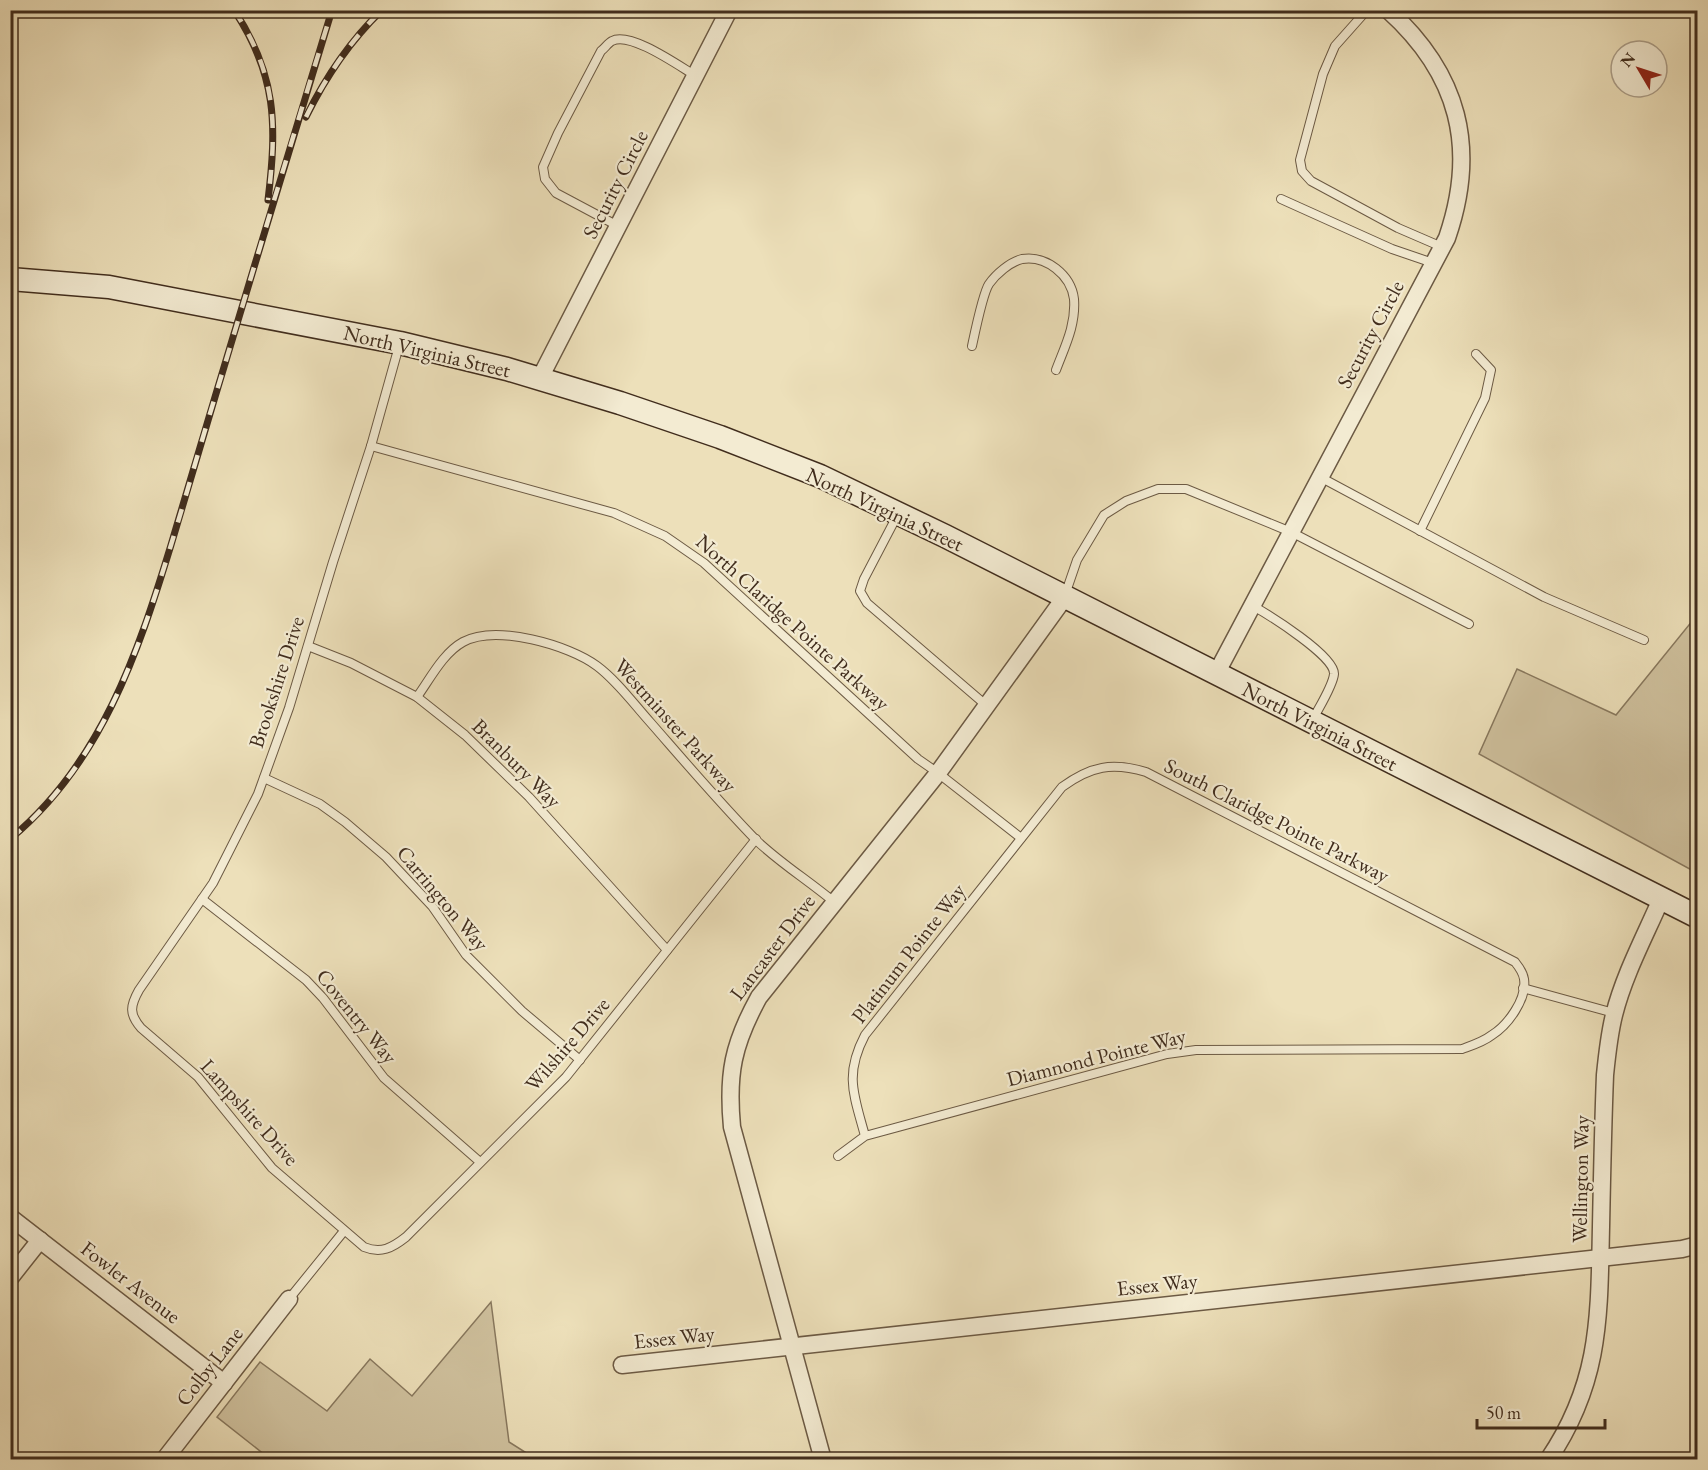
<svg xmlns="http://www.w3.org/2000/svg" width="1708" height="1470" viewBox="0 0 1708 1470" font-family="'EB Garamond',serif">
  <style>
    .green { fill: #d0c29f; stroke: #88785e; stroke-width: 1.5 }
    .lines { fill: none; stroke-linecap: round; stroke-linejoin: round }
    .lane-casing { stroke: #6c5a44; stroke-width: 10 }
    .street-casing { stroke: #6c5a44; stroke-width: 19 }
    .secondary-casing { stroke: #412d1d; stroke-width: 25 }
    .lane { stroke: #f3ebd2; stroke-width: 8 }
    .street { stroke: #f3ebd2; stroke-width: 16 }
    .secondary { stroke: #f3ebd2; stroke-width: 22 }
    .rail-casing { stroke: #412d1d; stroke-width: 7 }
    .rail { stroke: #f3ebd2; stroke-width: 4.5; stroke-dasharray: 14; stroke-linecap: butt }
    .labels { text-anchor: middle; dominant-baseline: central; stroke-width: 4.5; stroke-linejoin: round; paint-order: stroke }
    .street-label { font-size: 21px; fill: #412d1d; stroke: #f3ebd2 }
  </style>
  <rect width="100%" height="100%" fill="#ede0ba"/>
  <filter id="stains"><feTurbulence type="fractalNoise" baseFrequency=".00333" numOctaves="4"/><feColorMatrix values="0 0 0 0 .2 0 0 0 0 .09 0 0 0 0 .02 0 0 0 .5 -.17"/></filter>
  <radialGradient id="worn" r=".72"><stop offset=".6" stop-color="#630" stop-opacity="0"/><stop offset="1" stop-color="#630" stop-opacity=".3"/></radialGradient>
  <g class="green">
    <polygon points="1697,615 1697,873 1479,754 1517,669 1616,715"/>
    <polygon points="491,1302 509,1442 536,1459 270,1459 217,1417 260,1362 327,1411 370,1359 412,1396"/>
  </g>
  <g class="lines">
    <g class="lane-casing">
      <g id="lane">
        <polyline points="1367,10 1335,46 1323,74 1300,160 1302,171 1311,181 1398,228 1442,247"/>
        <polyline points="1281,199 1392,249 1433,263"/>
        <path d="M618,226l-62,-33 -11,-14 -2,-12 15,-34 43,-82c4,-3 7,-8 11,-10 18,-10 67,25 84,35"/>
        <path d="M399,346l-28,100 -38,116 -44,146 -31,86 -45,89 -74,107c-9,16 -10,24 2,38l57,49 74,91 92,79c17,7 28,1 42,-10l160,-160 190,-238"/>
        <path d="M972,346c3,-14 11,-53 17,-62 7,-10 21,-22 33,-25 24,-4 49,16 52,40 2,26 -9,47 -18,71"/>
        <polyline points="371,446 614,513 665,536 704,563 918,759 938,773 1021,838"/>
        <polyline points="1320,477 1544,597 1644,640"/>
        <polyline points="898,514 864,579 860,591 867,603 987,706"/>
        <polyline points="1420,531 1485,398 1491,370 1476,354"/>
        <polyline points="1065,595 1077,560 1104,515 1126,501 1158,489 1186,489 1291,532 1469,624"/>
        <path d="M1253,606c16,9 82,50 81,68 -1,12 -16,35 -22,47"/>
        <polyline points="308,646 351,663 417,697 465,735 529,797 667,950"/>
        <path d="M417,697c13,-18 26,-44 46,-55 33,-18 106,3 134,24 20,15 36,37 53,56 35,40 69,80 106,118 24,23 53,41 78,62"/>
        <polyline points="264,778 320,804 345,822 386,857 432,906 466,955 522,1011 580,1060"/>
        <polyline points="202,899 306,980 323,998 384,1078 480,1162"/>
        <polyline points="1523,988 1614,1013"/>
        <path d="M838,1156l27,-20 302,-82 29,-4 266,-1c11,-4 21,-7 30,-14 16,-10 35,-36 32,-56 -1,-7 -5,-12 -9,-17l-369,-190c-34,-10 -55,-6 -84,15l-197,248c-21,40 -11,60 0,101"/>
        <polyline points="289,1299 344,1231"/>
      </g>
    </g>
    <g class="street-casing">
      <g id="street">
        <polyline points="540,378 729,10"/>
        <path d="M1216,674l231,-436c31,-90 12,-164 -59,-228"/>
        <polyline points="10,1217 224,1383"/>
        <polyline points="10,1278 40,1240"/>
        <polyline points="622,1365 1682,1249 1698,1245"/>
        <polyline points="164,1460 289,1299"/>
        <path d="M823,1460l-91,-333c-5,-53 1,-83 27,-130l179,-224 127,-176"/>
        <path d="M1548,1460c53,-78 51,-144 53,-233 1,-51 2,-102 4,-152 2,-20 4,-40 9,-60 10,-40 31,-79 47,-116"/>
      </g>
    </g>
    <g class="secondary-casing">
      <polyline id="secondary" points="10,279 109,287 400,343 507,369 620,403 720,437 820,476 945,536 1698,917"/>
    </g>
    <use href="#lane" class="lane"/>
    <use href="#street" class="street"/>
    <use href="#secondary" class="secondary"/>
    <g class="rail-casing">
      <g id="rail">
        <path d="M234,10c43,65 43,115 34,190"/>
        <path d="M306,117c19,-39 44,-76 76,-107"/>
        <path d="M10,839c91,-75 128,-186 161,-294 15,-49 29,-99 44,-148 39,-129 77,-258 117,-387"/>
      </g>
    </g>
    <use href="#rail" class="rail"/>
  </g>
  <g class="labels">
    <g class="street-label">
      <text transform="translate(615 184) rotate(-63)">Security Circle</text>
      <text transform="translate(1370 334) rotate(-62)">Security Circle</text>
      <text transform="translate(427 351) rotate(13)">North Virginia Street</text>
      <text transform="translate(885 509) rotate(25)">North Virginia Street</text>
      <text transform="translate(793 622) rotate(42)">North Claridge Pointe Parkway</text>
      <text transform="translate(276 682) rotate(-72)">Brookshire Drive</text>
      <text transform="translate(676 725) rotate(48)">Westminster Parkway</text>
      <text transform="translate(1320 726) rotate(27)">North Virginia Street</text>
      <text transform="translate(517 763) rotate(45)">Branbury Way</text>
      <text transform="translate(1277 820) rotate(27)">South Claridge Pointe Parkway</text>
      <text transform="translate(443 898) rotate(50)">Carrington Way</text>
      <text transform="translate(772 947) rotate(-53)">Lancaster Drive</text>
      <text transform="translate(908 953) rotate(-52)">Platinum Pointe Way</text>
      <text transform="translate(357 1016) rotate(51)">Coventry Way</text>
      <text transform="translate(567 1044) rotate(-49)">Wilshire Drive</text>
      <text transform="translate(1096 1057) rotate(-14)">Diamnond Pointe Way</text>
      <text transform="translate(250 1112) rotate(48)">Lampshire Drive</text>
      <text transform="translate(1580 1179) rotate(-89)">Wellington Way</text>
      <text transform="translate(131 1282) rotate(38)">Fowler Avenue</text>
      <text transform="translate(1157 1284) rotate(-6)">Essex Way</text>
      <text transform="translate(674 1337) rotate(-6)">Essex Way</text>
      <text transform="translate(209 1366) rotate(-52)">Colby Lane</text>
    </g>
  </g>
  <rect width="1708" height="1470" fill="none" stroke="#ede0ba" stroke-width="36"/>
  <rect x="12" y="12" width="1684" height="1446" fill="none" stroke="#412d1d" stroke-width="3"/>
  <rect x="18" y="18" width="1672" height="1434" fill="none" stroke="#412d1d" stroke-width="1.5"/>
  <g transform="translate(1639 69) rotate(309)"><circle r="28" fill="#f3ebd2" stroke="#ac9f8a" stroke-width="1.5"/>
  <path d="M0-4.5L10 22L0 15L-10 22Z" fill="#8f2418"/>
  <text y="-9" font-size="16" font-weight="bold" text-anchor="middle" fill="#412d1d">N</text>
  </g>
  <path d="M1477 1419v9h128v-9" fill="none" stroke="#412d1d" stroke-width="3"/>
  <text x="1486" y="1419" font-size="18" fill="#412d1d" stroke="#f3ebd2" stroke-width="4.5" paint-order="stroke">50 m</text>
  <rect width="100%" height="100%" filter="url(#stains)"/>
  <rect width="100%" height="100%" fill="url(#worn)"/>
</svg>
